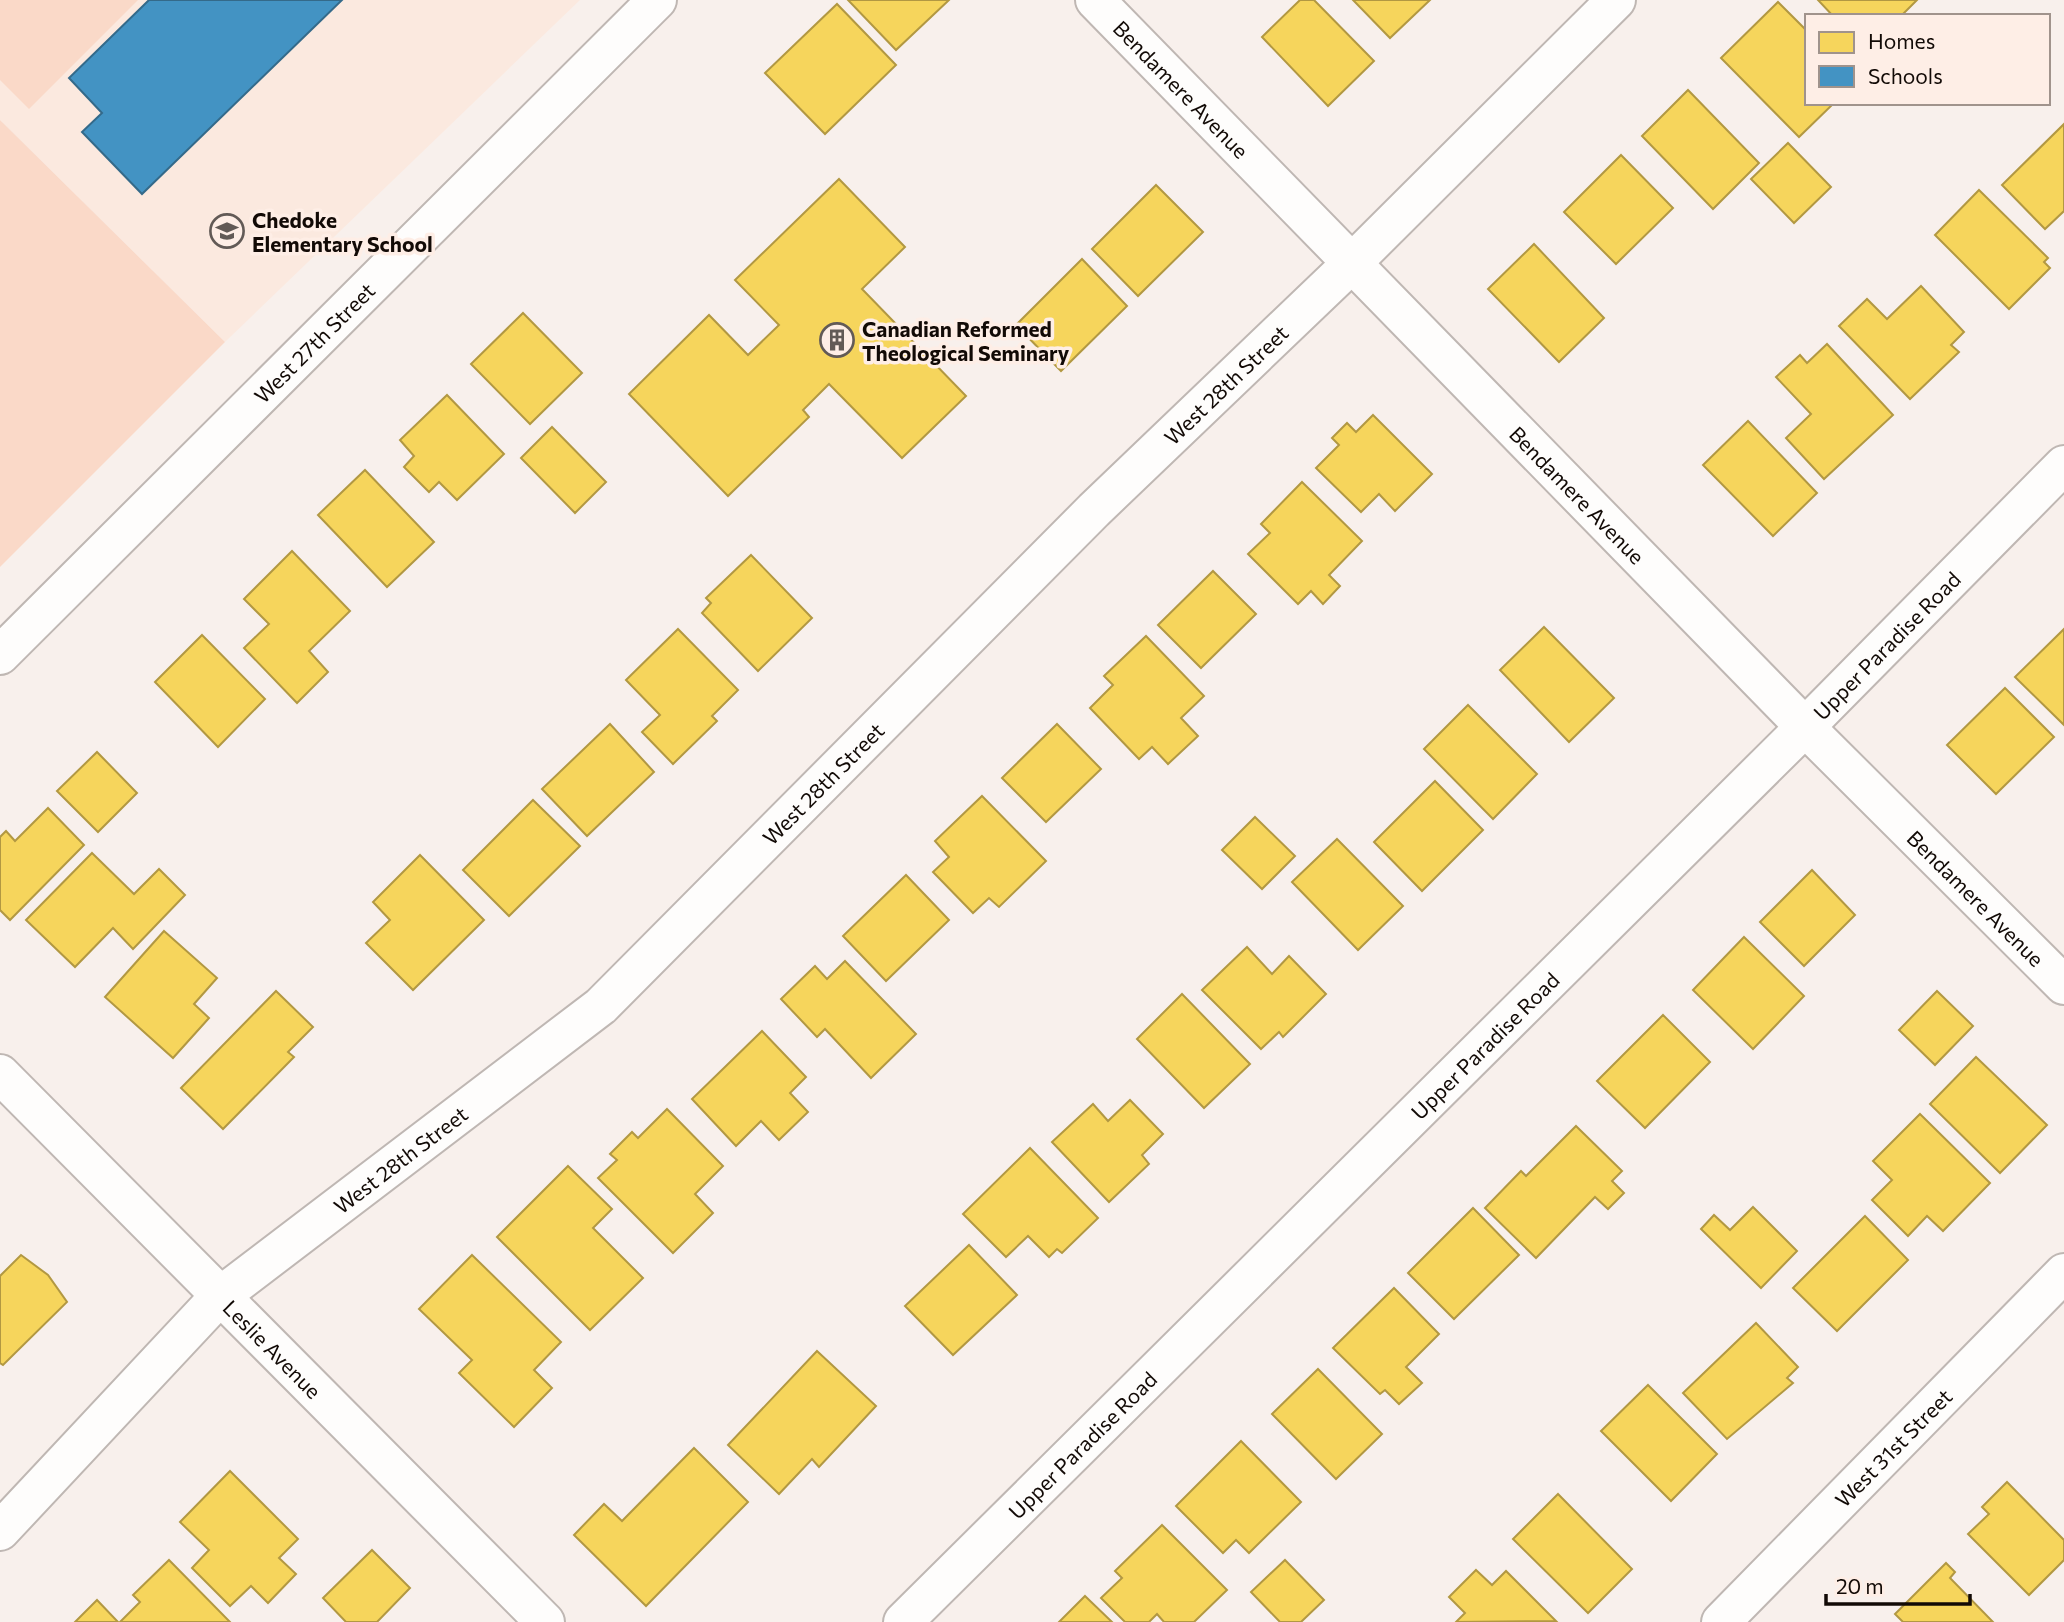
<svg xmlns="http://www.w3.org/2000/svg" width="2064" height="1622" viewBox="0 0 2064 1622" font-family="Commissioner,sans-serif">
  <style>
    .built { fill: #fbe9df }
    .green { fill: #fad9c8 }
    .homes { fill: #f6d55c; stroke: #b29842; stroke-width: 2 }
    .schools { fill: #4393c3; stroke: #346a8a; stroke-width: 2 }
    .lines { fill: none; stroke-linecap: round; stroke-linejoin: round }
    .minor-casing { stroke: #bfb7b3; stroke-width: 42 }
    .tertiary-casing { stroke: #bfb7b3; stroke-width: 42 }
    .minor { stroke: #fefdfc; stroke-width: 38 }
    .tertiary { stroke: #fefdfc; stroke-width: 38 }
    .labels { text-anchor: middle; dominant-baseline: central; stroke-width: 7; stroke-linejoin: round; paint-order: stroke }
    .street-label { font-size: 21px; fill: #120a06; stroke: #feeee6 }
    .poi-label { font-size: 21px; font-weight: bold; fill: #120a06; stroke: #feeee6; text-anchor: start }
  </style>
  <rect width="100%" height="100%" fill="#f8f0ec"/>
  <polygon class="built" points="0,0 580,0 225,342 0,120"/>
  <g class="green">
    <polygon points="0,0 138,0 29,109 0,80"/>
    <polygon points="0,120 225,342 0,567"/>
  </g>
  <g class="homes">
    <polygon points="848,0 949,0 896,50"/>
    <polygon points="1300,0 1314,0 1374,61 1328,106 1262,37"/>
    <polygon points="1353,0 1430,0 1390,38"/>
    <polygon points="1818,0 1917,0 1901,16 1833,16"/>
    <polygon points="1778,2 1807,31 1807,103 1834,103 1799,137 1721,58"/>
    <polygon points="837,4 896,65 825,134 765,73"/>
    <polygon points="1688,90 1759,163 1713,209 1642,136"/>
    <polygon points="2064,124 2064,211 2045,229 2002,185"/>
    <polygon points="1788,143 1831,187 1794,223 1751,179"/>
    <polygon points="1621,155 1673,208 1616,264 1564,212"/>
    <polygon points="839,179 905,247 862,289 966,396 902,458 829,384 803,410 809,417 728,496 629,394 709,315 748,355 779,325 735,280"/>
    <polygon points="1156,185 1203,232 1138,296 1092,249"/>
    <polygon points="1979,190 2048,258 2044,262 2050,268 2009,309 1935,235"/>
    <polygon points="1534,244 1604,318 1559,362 1488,289"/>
    <polygon points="1082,259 1127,306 1061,371 1016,325"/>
    <polygon points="1921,286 1964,332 1951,345 1959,352 1910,399 1839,326 1867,299 1887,319"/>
    <polygon points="523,313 582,373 530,424 471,364"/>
    <polygon points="1827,344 1893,415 1824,479 1786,438 1811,414 1776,377 1800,355 1807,363"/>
    <polygon points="447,395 504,454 457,500 439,482 429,492 404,467 414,456 400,440"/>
    <polygon points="1373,415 1432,474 1395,511 1379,494 1361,512 1316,468 1339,445 1332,438 1347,423 1356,432"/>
    <polygon points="1748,421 1817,493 1773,536 1703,465"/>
    <polygon points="552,427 606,482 575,513 521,458"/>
    <polygon points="365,470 434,542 387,587 318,515"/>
    <polygon points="1302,482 1362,541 1329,575 1340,586 1323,604 1311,591 1298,604 1248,554 1270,533 1261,524"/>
    <polygon points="292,551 350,611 309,651 328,672 297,703 244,648 269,624 244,599"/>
    <polygon points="751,555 812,618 758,671 702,613 711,603 706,598"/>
    <polygon points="1213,571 1256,614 1201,668 1158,625"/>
    <polygon points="1544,627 1614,698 1569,742 1500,670"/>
    <polygon points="678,629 738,690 712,716 717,721 673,764 642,732 660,715 626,680"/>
    <polygon points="2064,629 2064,725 2015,677"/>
    <polygon points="202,635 265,699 218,747 155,682"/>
    <polygon points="1146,636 1204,696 1181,718 1198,736 1168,764 1152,747 1139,759 1090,708 1113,685 1104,676"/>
    <polygon points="2005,688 2054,737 1996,794 1947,745"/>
    <polygon points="1468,705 1537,774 1493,819 1424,749"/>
    <polygon points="610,724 654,772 587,836 542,789"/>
    <polygon points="1057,724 1101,769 1046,822 1002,778"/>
    <polygon points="97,752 137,793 98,832 57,791"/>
    <polygon points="1435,781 1483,830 1422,891 1374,842"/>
    <polygon points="982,796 1046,861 999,907 989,898 973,913 933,872 949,857 935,841"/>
    <polygon points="533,800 580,846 509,916 463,870"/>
    <polygon points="48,808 84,845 10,920 0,910 0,837 6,831 15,841"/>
    <polygon points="1255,817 1295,856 1262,889 1222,850"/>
    <polygon points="1337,839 1403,906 1358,950 1292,882"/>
    <polygon points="92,853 134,894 159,869 185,895 133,949 113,928 75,967 26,920"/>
    <polygon points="420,855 484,920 413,990 366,943 390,920 373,902"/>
    <polygon points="1812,870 1855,915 1804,966 1760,922"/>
    <polygon points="906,875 949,920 886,981 843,936"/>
    <polygon points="164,931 217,978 194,1004 209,1018 173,1058 105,997"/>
    <polygon points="1744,937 1804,996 1753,1049 1693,990"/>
    <polygon points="1247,947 1272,974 1289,956 1326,994 1283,1037 1279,1032 1261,1049 1202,990"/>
    <polygon points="845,961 916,1034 871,1078 825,1029 817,1037 781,999 815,966 827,979"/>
    <polygon points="276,991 313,1027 288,1052 294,1057 223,1129 181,1088"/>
    <polygon points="1937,991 1973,1026 1935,1065 1899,1030"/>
    <polygon points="1182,994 1250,1064 1204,1108 1137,1039"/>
    <polygon points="1663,1015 1710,1062 1645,1128 1597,1081"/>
    <polygon points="762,1031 806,1077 790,1093 808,1112 779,1140 761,1121 736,1146 692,1099"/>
    <polygon points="1976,1057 2047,1125 2000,1173 1930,1104"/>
    <polygon points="1130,1100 1163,1134 1142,1155 1149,1164 1109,1202 1052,1142 1093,1104 1108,1121"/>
    <polygon points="667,1109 723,1166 695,1194 713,1213 673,1253 598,1178 617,1160 610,1154 632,1132 638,1138"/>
    <polygon points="1920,1114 1990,1183 1943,1231 1927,1216 1908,1236 1872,1200 1892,1180 1873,1161"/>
    <polygon points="1576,1126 1622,1171 1612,1181 1624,1193 1608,1209 1595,1197 1536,1258 1485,1208 1521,1171 1526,1176"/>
    <polygon points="1030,1148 1098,1218 1062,1253 1057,1249 1049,1257 1028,1236 1006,1257 963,1214"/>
    <polygon points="568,1166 612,1209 593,1228 643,1278 590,1330 497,1237"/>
    <polygon points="1753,1207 1797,1251 1761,1288 1701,1229 1714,1215 1730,1230"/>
    <polygon points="1473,1208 1519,1255 1454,1319 1408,1273"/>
    <polygon points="1865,1216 1908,1260 1837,1331 1793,1288"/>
    <polygon points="969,1245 1017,1295 953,1355 905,1306"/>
    <polygon points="21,1255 48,1275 67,1302 3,1365 0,1363 0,1276"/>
    <polygon points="472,1255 561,1342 534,1370 552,1388 514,1427 459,1373 472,1360 419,1309"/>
    <polygon points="1394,1288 1439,1334 1406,1367 1422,1383 1399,1404 1385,1390 1380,1394 1333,1348"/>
    <polygon points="1756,1323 1798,1367 1787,1378 1793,1383 1727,1439 1683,1393"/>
    <polygon points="817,1351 876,1406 819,1467 812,1459 779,1494 728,1445"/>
    <polygon points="1318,1369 1382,1434 1336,1479 1272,1414"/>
    <polygon points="1648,1385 1717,1454 1671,1501 1601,1431"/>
    <polygon points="1241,1441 1301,1502 1249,1553 1236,1540 1223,1553 1176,1506"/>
    <polygon points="694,1448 748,1502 646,1606 574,1535 604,1504 622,1521"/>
    <polygon points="230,1471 298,1539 279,1558 296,1574 268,1603 251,1586 230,1606 192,1568 209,1550 180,1522"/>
    <polygon points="2007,1482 2064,1540 2064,1560 2029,1595 1968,1534 1989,1514 1982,1507"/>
    <polygon points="1558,1494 1632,1569 1588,1613 1513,1539"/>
    <polygon points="1162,1525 1227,1590 1194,1622 1164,1622 1157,1614 1149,1622 1125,1622 1101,1598 1122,1578 1115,1571"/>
    <polygon points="372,1550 410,1588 377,1622 346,1622 323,1598"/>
    <polygon points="169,1560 230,1622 120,1622 140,1602 133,1595"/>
    <polygon points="1285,1560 1324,1600 1301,1622 1280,1622 1251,1592"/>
    <polygon points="1946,1563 1955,1572 1950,1578 1993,1622 1903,1622 1895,1614"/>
    <polygon points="1476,1570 1492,1585 1506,1571 1556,1621 1456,1622 1465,1613 1449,1597"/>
    <polygon points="1085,1596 1112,1622 1059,1622"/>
    <polygon points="97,1600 118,1622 75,1622"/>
  </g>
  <polygon class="schools" points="149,0 342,0 142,194 82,132 102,113 69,78"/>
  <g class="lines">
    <g class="minor-casing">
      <g id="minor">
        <path id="s1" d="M1095,0l710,727 259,258"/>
        <path id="s2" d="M0,655l657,-655"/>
        <path id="s3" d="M0,1074l545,548"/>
        <path id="s4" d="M0,1531l219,-234 382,-291 493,-496 257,-246 265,-264"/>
        <path id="s5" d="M1721,1622l343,-349"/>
      </g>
    </g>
    <g class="tertiary-casing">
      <g id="tertiary">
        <path id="s6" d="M903,1622l902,-895 259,-262"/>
      </g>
    </g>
    <use href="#minor" class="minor"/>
    <use href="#tertiary" class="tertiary"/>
  </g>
  <defs>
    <g id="school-ring" transform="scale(1.75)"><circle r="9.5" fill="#feeee6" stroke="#625a56" stroke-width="1.5"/><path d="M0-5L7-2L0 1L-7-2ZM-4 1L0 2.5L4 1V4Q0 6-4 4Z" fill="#625a56"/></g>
    <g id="building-ring" transform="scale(1.75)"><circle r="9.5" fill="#feeee6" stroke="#625a56" stroke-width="1.5"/><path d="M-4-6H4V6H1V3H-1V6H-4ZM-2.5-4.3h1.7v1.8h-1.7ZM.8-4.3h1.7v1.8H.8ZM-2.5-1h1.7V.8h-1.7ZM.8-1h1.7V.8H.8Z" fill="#625a56"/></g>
  </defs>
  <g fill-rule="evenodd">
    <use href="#school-ring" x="227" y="231"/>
    <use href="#building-ring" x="837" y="340"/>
  </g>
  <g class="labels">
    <g class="street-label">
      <text stroke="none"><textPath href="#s1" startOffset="124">Bendamere Avenue</textPath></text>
      <text stroke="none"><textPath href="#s2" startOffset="443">West 27th Street</textPath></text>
      <text stroke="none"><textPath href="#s4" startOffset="1682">West 28th Street</textPath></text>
      <text stroke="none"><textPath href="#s1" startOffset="691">Bendamere Avenue</textPath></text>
      <text stroke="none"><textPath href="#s6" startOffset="1386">Upper Paradise Road</textPath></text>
      <text stroke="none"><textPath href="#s4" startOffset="1115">West 28th Street</textPath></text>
      <text stroke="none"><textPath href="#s1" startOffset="1258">Bendamere Avenue</textPath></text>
      <text stroke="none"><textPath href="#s6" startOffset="819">Upper Paradise Road</textPath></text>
      <text stroke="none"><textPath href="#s4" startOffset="548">West 28th Street</textPath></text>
      <text stroke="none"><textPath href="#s3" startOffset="387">Leslie Avenue</textPath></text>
      <text stroke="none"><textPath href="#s6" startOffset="252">Upper Paradise Road</textPath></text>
      <text stroke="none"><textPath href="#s5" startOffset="245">West 31st Street</textPath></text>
    </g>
    <g class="poi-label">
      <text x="252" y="219">Chedoke<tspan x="252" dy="24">Elementary School</tspan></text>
      <text x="862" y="328">Canadian Reformed<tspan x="862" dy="24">Theological Seminary</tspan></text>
    </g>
  </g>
  <rect x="1805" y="14" width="245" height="91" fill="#feeee6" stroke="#a0938c" stroke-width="2"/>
  <rect x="1819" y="32" width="35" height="21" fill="#f6d55c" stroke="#a0938c" stroke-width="2"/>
  <text x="1868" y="49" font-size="21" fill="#120a06">Homes</text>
  <rect x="1819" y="66" width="35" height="21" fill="#4393c3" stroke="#a0938c" stroke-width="2"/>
  <text x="1868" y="84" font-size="21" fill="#120a06">Schools</text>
  <path d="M1826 1594v10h144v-10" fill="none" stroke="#120a06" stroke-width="3.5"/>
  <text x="1836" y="1594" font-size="21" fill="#120a06" stroke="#feeee6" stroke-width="5" paint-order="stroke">20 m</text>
</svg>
